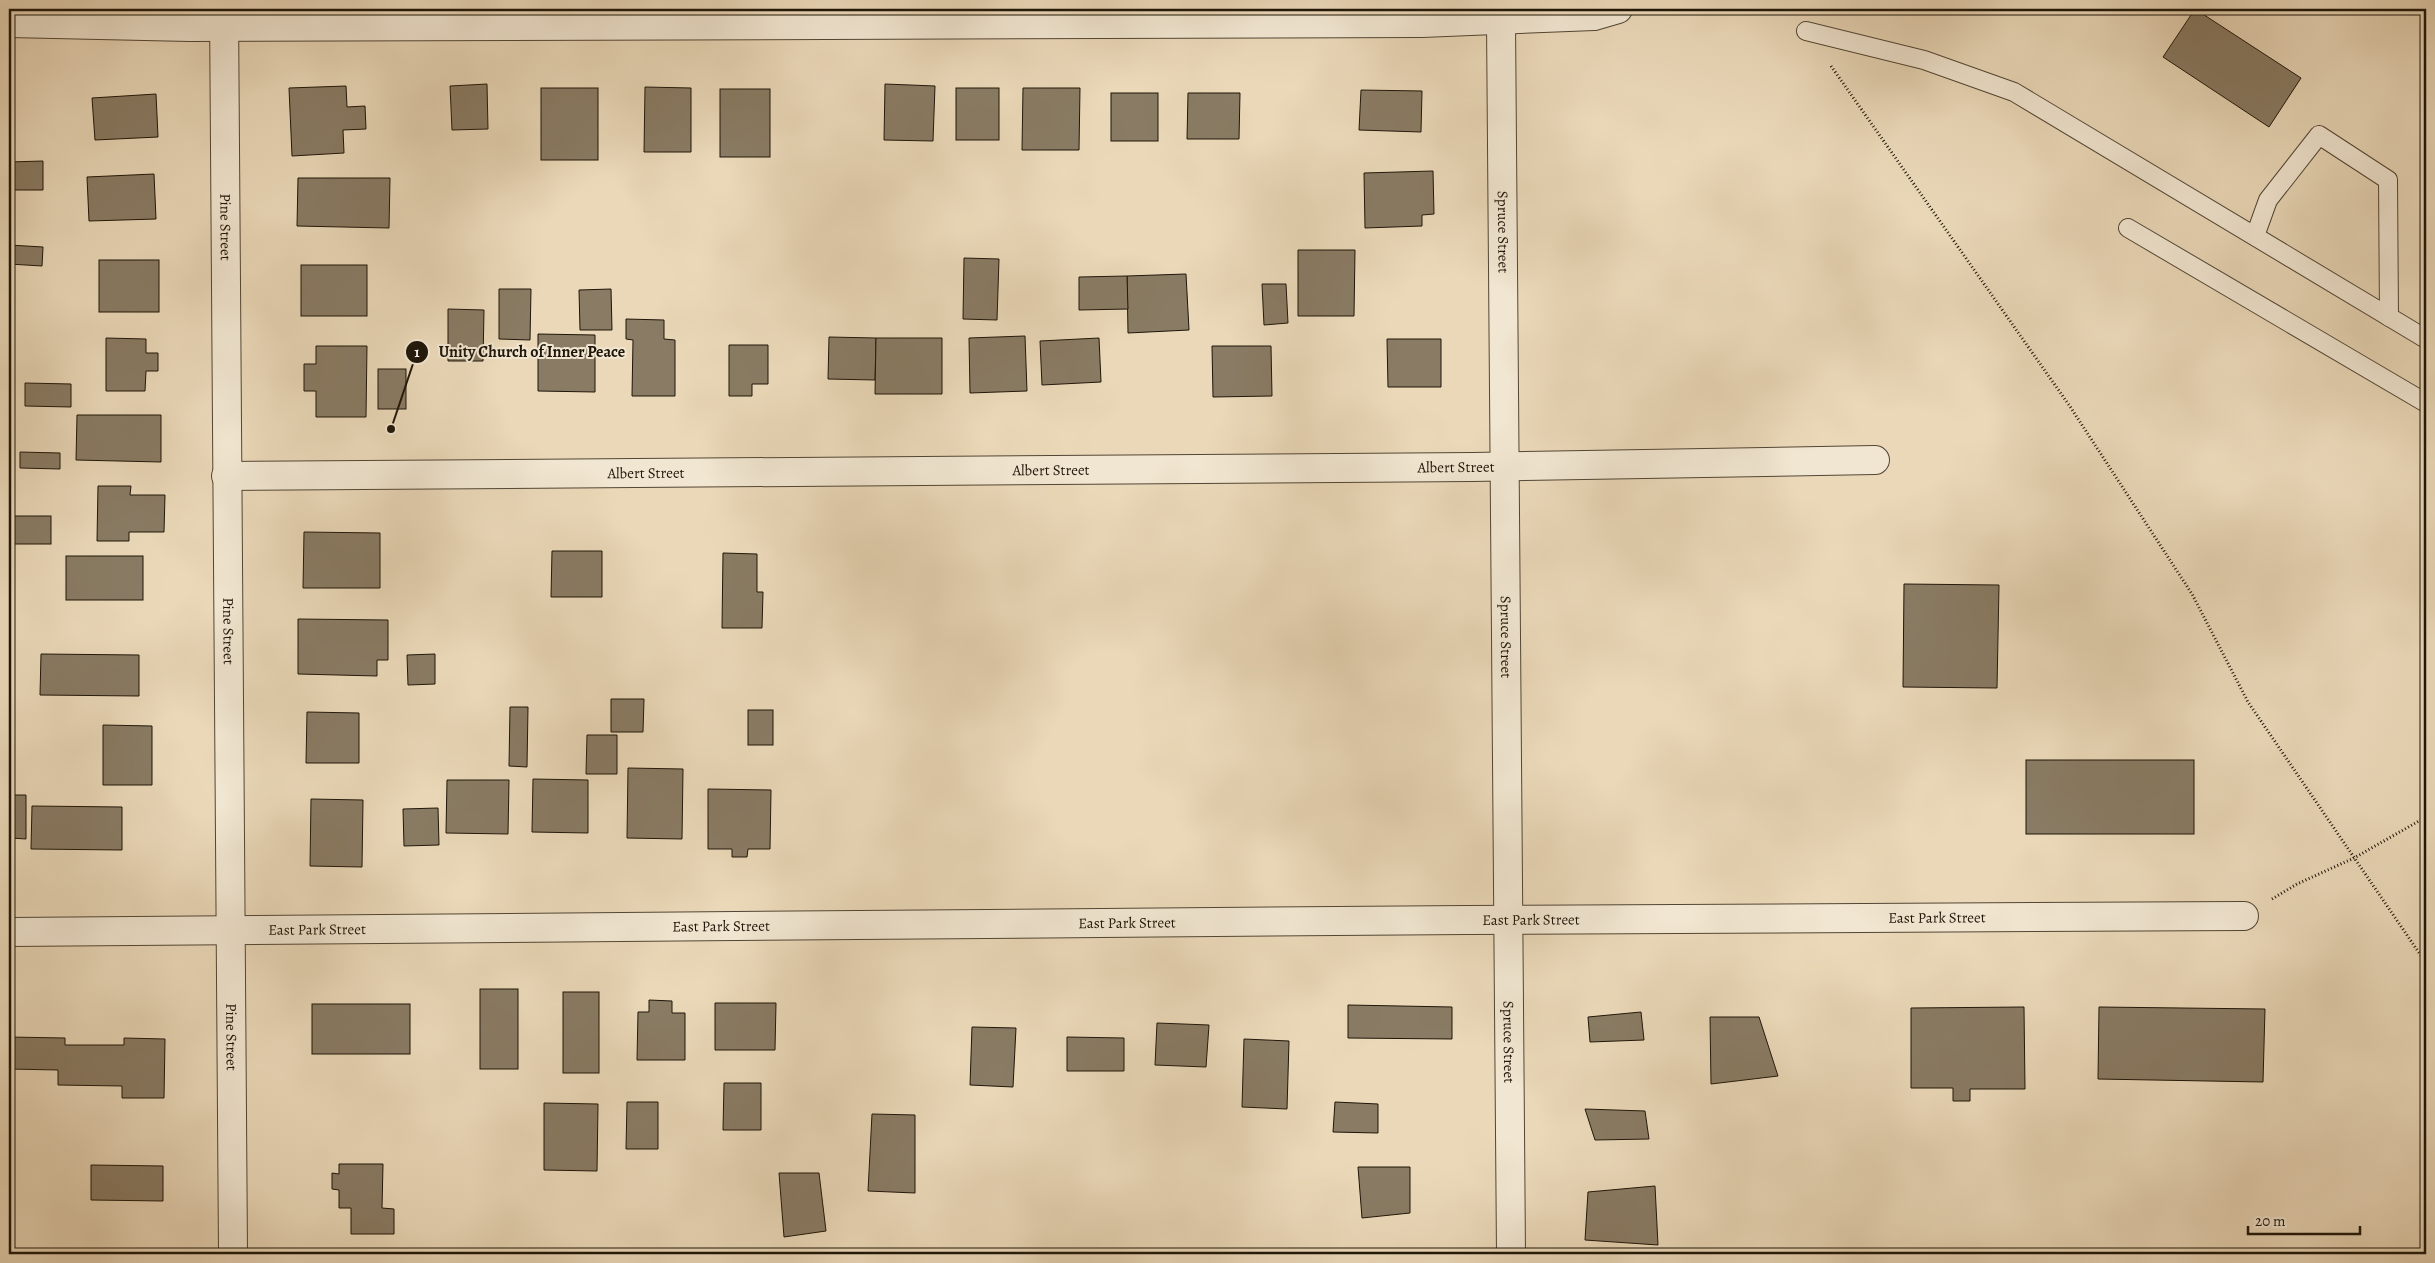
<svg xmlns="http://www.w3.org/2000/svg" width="2435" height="1263" viewBox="0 0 2435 1263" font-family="Alegreya,serif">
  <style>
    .building { fill: #897b64; stroke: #1f1609 }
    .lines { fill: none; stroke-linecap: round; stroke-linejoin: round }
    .service-casing { stroke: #524635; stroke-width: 20 }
    .minor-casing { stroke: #524635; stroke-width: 30 }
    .tertiary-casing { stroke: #524635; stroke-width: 30 }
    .path { stroke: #1f1609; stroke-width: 3; stroke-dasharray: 1 2.5; stroke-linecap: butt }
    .service { stroke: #f1e6d1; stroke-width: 18 }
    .minor { stroke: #f1e6d1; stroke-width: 28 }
    .tertiary { stroke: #f1e6d1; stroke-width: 28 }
    .labels { text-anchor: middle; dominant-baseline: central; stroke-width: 4; stroke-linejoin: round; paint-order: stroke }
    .street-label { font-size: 15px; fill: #1f1609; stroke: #f1e6d1 }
    .leader { fill: none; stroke: #1f1609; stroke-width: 2 }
    .callout-dot { fill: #1f1609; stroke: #f1e6d1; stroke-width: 2 }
    .mark-label { font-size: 15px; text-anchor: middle; font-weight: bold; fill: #fff }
    .callout-label { font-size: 16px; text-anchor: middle; font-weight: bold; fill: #1f1609; stroke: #f1e6d1; stroke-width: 4; stroke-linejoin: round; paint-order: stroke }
  </style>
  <rect width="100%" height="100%" fill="#ead8b8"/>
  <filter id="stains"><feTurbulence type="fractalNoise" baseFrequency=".004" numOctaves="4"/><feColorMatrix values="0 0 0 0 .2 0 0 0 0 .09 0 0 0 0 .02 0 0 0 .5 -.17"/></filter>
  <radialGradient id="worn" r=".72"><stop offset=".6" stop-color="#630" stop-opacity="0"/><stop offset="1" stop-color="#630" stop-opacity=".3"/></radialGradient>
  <g class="building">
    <polygon points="2195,9 2301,78 2269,127 2163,57"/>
    <polygon points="487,84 488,129 452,130 450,86"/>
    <polygon points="885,84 935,86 933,141 884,140"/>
    <polygon points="346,86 347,107 365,106 366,129 343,130 344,153 292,156 289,88"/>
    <polygon points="645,87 691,88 691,152 644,152"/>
    <rect x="541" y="88" width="57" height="72"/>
    <rect x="956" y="88" width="43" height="52"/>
    <polygon points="1023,88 1080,88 1079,150 1022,150"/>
    <rect x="720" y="89" width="50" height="68"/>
    <polygon points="1361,90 1422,91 1421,132 1359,130"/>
    <rect x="1111" y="93" width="47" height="48"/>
    <polygon points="1188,93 1240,93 1239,139 1187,139"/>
    <polygon points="156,94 158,137 95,140 92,98"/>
    <polygon points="43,161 43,190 9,190 9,162"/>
    <polygon points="1433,171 1434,214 1422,215 1422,226 1365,228 1364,173"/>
    <polygon points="154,174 156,219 89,221 87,177"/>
    <polygon points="298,178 390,178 389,228 297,226"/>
    <polygon points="9,245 43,247 42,266 9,264"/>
    <polygon points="1298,250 1355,250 1354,316 1298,316"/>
    <polygon points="964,258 999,259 997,320 963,319"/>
    <rect x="99" y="260" width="60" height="52"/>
    <rect x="301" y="265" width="66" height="51"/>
    <polygon points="1186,274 1189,330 1128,333 1127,276"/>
    <polygon points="1127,276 1128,309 1079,310 1079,277"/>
    <polygon points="1262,284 1286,284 1288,323 1264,325"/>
    <polygon points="499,289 531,289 530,340 499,339"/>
    <polygon points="611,289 612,330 580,330 579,290"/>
    <polygon points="448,309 484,310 483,361 448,361"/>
    <polygon points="626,319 664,320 664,339 675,340 675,396 632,396 633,340 626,339"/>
    <polygon points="538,334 595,335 595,392 538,391"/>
    <polygon points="1025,336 1027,391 970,393 969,338"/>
    <polygon points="829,337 876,338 875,380 828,379"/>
    <polygon points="106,338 146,339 146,353 158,353 158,371 146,371 145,391 106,391"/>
    <polygon points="876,338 942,338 942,394 875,394"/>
    <polygon points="1099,338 1101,382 1042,385 1040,341"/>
    <polygon points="1387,339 1441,339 1441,387 1388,387"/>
    <polygon points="729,345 768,345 768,384 752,384 752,396 729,396"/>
    <polygon points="316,346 367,346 366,417 316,417 316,391 304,391 304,364 316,364"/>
    <polygon points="1212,346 1271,346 1272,396 1213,397"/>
    <rect x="378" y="369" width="28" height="40"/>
    <polygon points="25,383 71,384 71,407 25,406"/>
    <polygon points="77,415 161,415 161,462 76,460"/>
    <polygon points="20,452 60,453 60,469 20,468"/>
    <polygon points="98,486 131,486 130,495 165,495 164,532 129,532 129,541 97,541"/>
    <rect x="11" y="516" width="40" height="28"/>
    <polygon points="304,532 380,533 380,588 303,588"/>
    <polygon points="552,551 602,551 602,597 551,597"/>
    <polygon points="723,553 757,554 757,592 763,592 762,628 722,628"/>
    <rect x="66" y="556" width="77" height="44"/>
    <polygon points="1904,584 1999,585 1997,688 1903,687"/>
    <polygon points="298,619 388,620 388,660 377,660 377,676 298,674"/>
    <polygon points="41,654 139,655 139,696 40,695"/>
    <polygon points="435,654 435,684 408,685 407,655"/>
    <polygon points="611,699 644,699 643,732 611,732"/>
    <polygon points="510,707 528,707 527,767 509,766"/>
    <rect x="748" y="710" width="25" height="35"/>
    <polygon points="307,712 359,713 359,763 306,763"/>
    <polygon points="103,725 152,726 152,785 103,785"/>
    <polygon points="587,735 617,735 617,774 586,774"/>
    <rect x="2026" y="760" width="168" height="74"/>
    <polygon points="628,768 683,769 682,839 627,838"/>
    <polygon points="533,779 588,780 588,833 532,832"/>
    <polygon points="447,780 509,780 508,834 446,833"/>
    <polygon points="708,789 771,790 770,849 748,849 747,857 732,857 732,849 708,849"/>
    <polygon points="9,795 26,795 26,839 11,838 11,851 9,851"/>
    <polygon points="311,799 363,800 362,867 310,866"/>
    <polygon points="32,806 122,807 122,850 31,849"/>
    <polygon points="438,808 439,845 404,846 403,809"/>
    <rect x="480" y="989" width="38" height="80"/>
    <rect x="563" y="992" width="36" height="81"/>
    <polygon points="649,1000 672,1001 672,1013 685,1013 685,1060 637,1060 638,1012 649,1012"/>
    <polygon points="715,1003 776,1003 775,1050 715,1050"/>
    <rect x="312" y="1004" width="98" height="50"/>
    <polygon points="1348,1005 1452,1007 1452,1039 1348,1038"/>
    <polygon points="2024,1007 2025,1089 1970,1089 1970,1101 1953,1101 1953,1088 1911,1088 1911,1008"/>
    <polygon points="2099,1007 2265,1009 2263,1082 2098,1079"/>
    <polygon points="1641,1012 1644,1040 1590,1042 1588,1017"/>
    <polygon points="1710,1017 1759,1017 1778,1076 1711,1084"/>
    <polygon points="1157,1023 1209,1025 1206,1067 1155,1065"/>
    <polygon points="972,1027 1016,1028 1013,1087 970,1085"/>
    <polygon points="9,1037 65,1038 65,1045 124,1045 124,1038 165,1039 164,1098 122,1098 122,1086 58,1085 58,1070 9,1069"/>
    <polygon points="1067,1037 1124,1038 1124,1071 1067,1071"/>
    <polygon points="1244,1039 1289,1041 1287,1109 1242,1107"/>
    <polygon points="724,1083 761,1083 761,1130 723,1130"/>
    <polygon points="627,1102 658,1102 658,1149 626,1149"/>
    <polygon points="1335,1102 1378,1104 1378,1133 1333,1132"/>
    <polygon points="544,1103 598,1104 597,1171 544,1170"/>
    <polygon points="1585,1109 1645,1111 1649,1139 1595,1140"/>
    <polygon points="872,1114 915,1115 915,1193 868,1191"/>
    <polygon points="339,1164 383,1164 382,1208 394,1209 394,1234 351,1234 351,1208 339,1208 339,1190 332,1189 332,1173 339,1174"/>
    <polygon points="91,1165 163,1166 163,1201 91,1200"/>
    <polygon points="1358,1167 1410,1167 1410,1213 1362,1218"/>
    <polygon points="779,1173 819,1173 826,1231 784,1237"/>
    <polygon points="1655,1186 1658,1245 1585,1240 1588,1192"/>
    <polygon points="1388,1251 1388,1254 1337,1253"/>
    <polygon points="316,1252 395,1253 395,1254 316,1254"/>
  </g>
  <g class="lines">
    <g class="service-casing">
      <g id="service">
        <polyline points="1806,31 1924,60 2014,92 2426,339"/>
        <polyline points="2128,228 2426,403"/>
        <polyline points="2255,236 2268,200 2319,135 2388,180 2389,317"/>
      </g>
    </g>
    <g class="minor-casing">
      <g id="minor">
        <path id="s1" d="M1501,21c5,411 5,822 10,1233"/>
        <polyline points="9,23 190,27 1422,23 1594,16 1618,9"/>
        <path id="s2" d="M226,476l1247,-9 402,-7"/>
        <path id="s3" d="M9,932l1458,-12 777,-4"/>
      </g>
    </g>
    <g class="tertiary-casing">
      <g id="tertiary">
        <path id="s4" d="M224,9l9,1245"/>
      </g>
    </g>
    <g class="path">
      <polyline points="1831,66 2069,405 2192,594 2248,702 2426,963"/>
      <polyline points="2272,899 2297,884 2354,858 2426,817"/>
    </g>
    <use href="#service" class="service"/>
    <use href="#minor" class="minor"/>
    <use href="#tertiary" class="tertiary"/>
  </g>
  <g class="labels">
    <g class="street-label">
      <text stroke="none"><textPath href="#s4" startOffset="218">Pine Street</textPath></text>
      <text stroke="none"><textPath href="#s1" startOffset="211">Spruce Street</textPath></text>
      <text stroke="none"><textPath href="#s2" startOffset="1230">Albert Street</textPath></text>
      <text stroke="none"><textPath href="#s2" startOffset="825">Albert Street</textPath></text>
      <text stroke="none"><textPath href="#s2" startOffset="420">Albert Street</textPath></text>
      <text stroke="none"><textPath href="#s4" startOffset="622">Pine Street</textPath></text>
      <text stroke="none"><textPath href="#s1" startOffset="616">Spruce Street</textPath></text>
      <text stroke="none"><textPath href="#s3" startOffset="1928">East Park Street</textPath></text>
      <text stroke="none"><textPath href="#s3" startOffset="1522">East Park Street</textPath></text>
      <text stroke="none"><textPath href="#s3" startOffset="1118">East Park Street</textPath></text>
      <text stroke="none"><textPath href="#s3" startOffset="712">East Park Street</textPath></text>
      <text stroke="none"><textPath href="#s3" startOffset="308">East Park Street</textPath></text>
      <text stroke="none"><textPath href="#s4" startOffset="1028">Pine Street</textPath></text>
      <text stroke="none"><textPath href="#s1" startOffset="1021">Spruce Street</textPath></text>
    </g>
  </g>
  <path class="leader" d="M391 429L417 352"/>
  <g class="callout-dot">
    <circle cx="391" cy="429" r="5"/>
    <circle cx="417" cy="352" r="12"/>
  </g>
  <g class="mark-label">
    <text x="417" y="357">1</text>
  </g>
  <g class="callout-label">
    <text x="532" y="357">Unity Church of Inner Peace</text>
  </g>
  <rect width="2435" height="1263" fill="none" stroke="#ead8b8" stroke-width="30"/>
  <rect x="10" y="10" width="2415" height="1243" fill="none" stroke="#1f1609" stroke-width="2.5"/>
  <rect x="15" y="15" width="2405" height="1233" fill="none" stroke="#1f1609"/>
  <path d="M2248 1226v8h112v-8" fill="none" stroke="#1f1609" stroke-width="2.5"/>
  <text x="2255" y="1226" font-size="15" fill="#1f1609" stroke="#f1e6d1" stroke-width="4" paint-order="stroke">20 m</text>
  <rect width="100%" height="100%" filter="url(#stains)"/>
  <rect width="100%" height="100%" fill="url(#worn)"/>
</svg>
